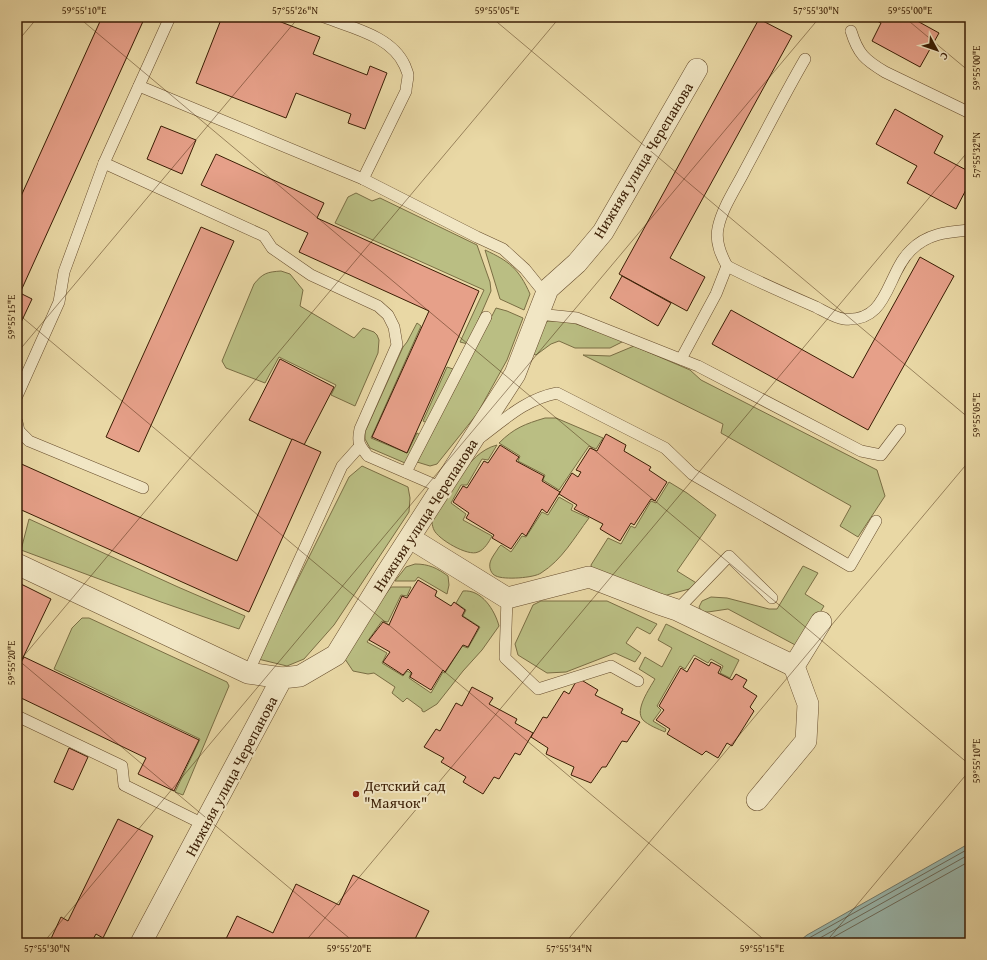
<svg xmlns="http://www.w3.org/2000/svg" width="987" height="960" viewBox="0 0 987 960" font-family="'Gentium Book Plus',serif">
  <style>
    .green { fill: #babe83; stroke: #7a6e44 }
    .water { fill: #99b8af; stroke: #737a6b }
    .lines { fill: none; stroke-linecap: round; stroke-linejoin: round }
    .shore { stroke: #6a6a5a; stroke-width: 1 }
    .building { fill: #e6a089; stroke: #3a1d04 }
    .service-casing { stroke: #664c2c; stroke-width: 12 }
    .minor-casing { stroke: #664c2c; stroke-width: 22 }
    .service { stroke: #f1e6c4; stroke-width: 11 }
    .minor { stroke: #f1e6c4; stroke-width: 21 }
    .ticks { fill: none; stroke: #3a1d04; stroke-width: 1; stroke-opacity: 0.45 }
    .poi-dot { fill: #8f2418; stroke: #f1e6c4; stroke-width: 1.5 }
    .labels { text-anchor: middle; dominant-baseline: central; stroke-width: 4; stroke-linejoin: round; paint-order: stroke }
    .street-label { font-size: 15px; fill: #3a1d04; stroke: #f1e6c4 }
    .poi-label { font-size: 15px; fill: #3a1d04; stroke: #f1e6c4; text-anchor: start }
    .neatline { fill: none; stroke: #3a1d04; stroke-width: 1.5 }
    .ticks-label { font-size: 10px; text-anchor: middle; fill: #3a1d04 }
  </style>
  <rect width="100%" height="100%" fill="#e9d8a5"/>
  <filter id="stains"><feTurbulence type="fractalNoise" baseFrequency=".005" numOctaves="4"/><feColorMatrix values="0 0 0 0 .2 0 0 0 0 .09 0 0 0 0 .02 0 0 0 .5 -.17"/></filter>
  <radialGradient id="worn" r=".72"><stop offset=".6" stop-color="#630" stop-opacity="0"/><stop offset="1" stop-color="#630" stop-opacity=".3"/></radialGradient>
  <g class="green">
    <polygon points="356,193 372,201 380,198 477,245 490,282 491,291 468,344 460,342 484,290 335,223 348,197"/>
    <path d="M485,250c24,11 34,19 45,44l-6,16 -24,-11z"/>
    <path d="M281,271l9,3 13,16 -3,16 54,32 9,-10 11,4 3,3 2,5 -1,13 -23,53 -24,-11 5,-10 -57,-28 -14,26 -39,-15 -4,-7 32,-77c9,-11 13,-12 27,-13z"/>
    <polygon points="496,308 507,311 523,318 507,360 477,414 437,464 430,466 417,462"/>
    <polygon points="548,321 568,321 624,341 610,348 575,348 559,341 551,344 536,355 531,353 540,328"/>
    <polygon points="417,323 421,326 371,438 407,453 417,433 422,436 405,463 370,448 365,439 365,432 403,347 407,342"/>
    <polygon points="634,346 690,370 701,380 877,470 885,496 858,537 840,526 851,506 721,433 723,424 583,355 610,356"/>
    <polygon points="447,367 453,369 427,423 423,421"/>
    <path d="M545,418h11l47,20 -7,11 -7,-3 -30,44 -16,-10 2,-5 -27,-14 2,-5 -21,-13c15,-15 26,-19 46,-25z"/>
    <path d="M497,445l-9,15 -6,-1 -15,26h-6l-10,18 15,11 -3,6 29,16c-3,6 -8,14 -14,16 -10,5 -40,-13 -44,-22 -2,-4 -3,-12 -2,-15 2,-16 18,-29 28,-40 10,-13 21,-26 37,-30z"/>
    <polygon points="362,466 408,487 410,498 409,512 334,625 304,659 287,666 258,659 349,477"/>
    <polygon points="669,482 687,493 716,515 677,571 698,584 693,588 656,598 592,570 591,565 608,538 621,544 631,526 635,528 651,501 656,503"/>
    <path d="M559,497l14,8 -2,5 18,8c-15,20 -27,42 -48,55 -7,5 -37,7 -45,3 -5,-2 -7,-8 -6,-13 1,-5 6,-11 9,-16l2,-2 10,7 11,-16 4,1 16,-25 6,3z"/>
    <polygon points="29,519 178,587 245,616 239,629 161,602 21,550"/>
    <path d="M415,564c14,0 22,4 33,12l1,9 -2,9 -29,-17 -3,4h-20l11,-14z"/>
    <polygon points="803,566 818,573 805,594 824,606 799,647 728,609 708,612 702,612 699,607 702,601 711,597 727,598 769,609 777,609"/>
    <path d="M391,587h20l-4,9 -6,-1 -13,27 -6,-1 -15,21 20,11 -5,10 21,13 4,-5 4,2 -2,5 22,15 12,-21 2,1 17,-27 6,2 12,-21 -17,-11 3,-6 -10,-7 7,-12c19,-2 32,20 36,35l-17,24 -19,21 -26,33 -13,8 -2,-1v-2l-15,-11 -4,4 -11,-9 3,-6 -21,-14 -6,1 -15,-3 -8,-12 5,-16z"/>
    <polygon points="541,601 607,601 657,624 650,634 637,627 626,643 641,653 635,662 615,653 566,672 547,673 518,655 515,644 533,605"/>
    <polygon points="82,618 89,618 227,682 229,686 183,795 175,792 200,739 54,669 72,628"/>
    <path d="M666,624l73,36 -9,18 -10,-5 3,-7 -12,-7 -3,4 -14,-8 -9,14 -5,-3 -23,40 4,4 -8,11 13,8 -1,3c-7,-3 -17,-7 -22,-12 -9,-10 7,-32 12,-41l-16,-10 6,-12 17,10 10,-19 -14,-8z"/>
  </g>
  <polygon class="water" points="970,843 970,943 797,943 807,935"/>
  <g class="lines">
    <g class="shore">
      <polyline points="804,943 809,938 970,848"/>
      <polyline points="811,943 970,854"/>
      <polyline points="823,943 970,861"/>
    </g>
  </g>
  <g class="building">
    <polygon points="102,17 145,17 20,293 32,299 17,331 17,205"/>
    <polygon points="222,17 268,17 320,37 313,54 367,75 370,66 387,73 365,129 348,123 351,114 296,93 286,118 196,83"/>
    <polygon points="869,17 910,17 939,33 920,67 872,41 881,23"/>
    <polygon points="759,19 792,36 670,258 705,277 687,311 619,274"/>
    <polygon points="895,109 943,136 934,153 970,172 970,182 956,209 907,183 917,166 876,144"/>
    <polygon points="161,126 196,140 182,174 147,159"/>
    <polygon points="216,154 324,203 317,218 479,291 407,453 372,437 429,311 299,252 308,233 201,185"/>
    <polygon points="201,227 234,241 139,452 106,437"/>
    <polygon points="920,257 954,276 868,430 712,344 731,310 853,378"/>
    <polygon points="622,276 671,303 658,326 610,298"/>
    <polygon points="280,359 334,387 304,445 249,420"/>
    <polygon points="606,434 626,445 624,451 651,467 649,470 667,482 655,501 651,499 634,525 631,523 620,541 600,529 603,524 574,509 577,505 559,494 572,473 578,477 581,472 576,470 590,448 597,451"/>
    <polygon points="292,439 321,452 249,612 17,508 17,462 237,561"/>
    <polygon points="500,445 519,457 516,461 544,476 542,481 560,492 547,513 542,509 526,536 522,533 511,549 492,538 494,535 466,518 469,513 453,502 463,486 467,488 484,461 488,463"/>
    <polygon points="418,580 437,591 435,596 451,606 454,602 465,610 462,616 479,627 468,647 463,645 445,672 443,670 431,690 410,677 412,673 408,669 403,675 383,662 390,652 369,640 383,622 389,625 402,596 407,598"/>
    <polygon points="17,582 51,599 17,670"/>
    <polygon points="24,657 199,740 174,791 138,774 146,758 17,696 17,670"/>
    <polygon points="695,658 709,666 711,662 721,667 718,673 732,680 736,674 747,680 743,687 757,696 750,707 754,711 732,746 727,743 718,758 706,751 702,755 667,734 670,729 656,720 664,710 659,706 681,668 687,672"/>
    <polygon points="578,678 598,690 595,695 623,709 621,713 640,722 627,742 622,741 606,767 602,767 591,783 571,775 574,767 546,754 548,748 531,737 543,717 547,718 564,691 569,694"/>
    <polygon points="472,687 493,698 489,704 517,719 515,723 533,733 520,755 515,753 499,779 494,777 483,794 463,782 466,777 441,762 444,758 424,747 436,729 440,731 456,703 462,706"/>
    <polygon points="69,748 88,757 73,790 54,782"/>
    <polygon points="118,819 153,836 103,938 96,934 91,943 49,943 61,917 68,921"/>
    <polygon points="353,875 429,911 413,943 224,943 237,916 273,933 296,884 339,905"/>
  </g>
  <g class="lines">
    <g class="service-casing">
      <g id="service">
        <path d="M170,17l-66,146 160,73 8,12 39,27 67,31 10,9 6,12 3,18 -37,84c-3,14 -1,16 8,27l74,32"/>
        <path d="M324,17c28,11 68,19 81,49 1,3 3,7 3,9 0,5 -2,11 -2,16l-43,88"/>
        <path d="M851,31c7,23 14,29 34,41l85,41"/>
        <polyline points="139,86 363,179 477,237 503,249 525,269 546,295"/>
        <path d="M727,266c-6,-11 -12,-24 -9,-38 4,-20 18,-40 27,-58 20,-37 39,-75 60,-111"/>
        <polyline points="538,314 577,318 698,366 861,451 881,455 900,430"/>
        <path d="M681,359l35,-65 11,-28c29,15 59,28 89,41 8,4 19,11 28,12 45,4 42,-45 67,-69 17,-17 37,-18 59,-20"/>
        <polyline points="17,396 59,302 64,272 104,163"/>
        <polyline points="17,422 19,431 29,441 143,488"/>
        <path d="M481,437c24,-18 45,-38 76,-44l108,55 27,26 158,92 26,-45"/>
        <polyline points="406,472 486,317"/>
        <polyline points="507,598 505,658 538,689 611,666 638,681"/>
        <polyline points="677,610 729,556 772,598"/>
        <polyline points="248,673 342,466 360,446"/>
        <polyline points="17,716 122,766 124,785 205,825"/>
      </g>
    </g>
    <g class="minor-casing">
      <g id="minor">
        <polyline points="410,538 507,598 589,577 659,604 677,610 794,666"/>
        <polyline points="17,564 248,673 282,678"/>
        <polyline points="757,800 806,741 808,704 794,666 821,622"/>
        <polyline points="141,943 282,678 300,676 336,655 386,574 515,374 548,289 577,263 603,232 697,69"/>
      </g>
    </g>
    <use href="#service" class="service"/>
    <use href="#minor" class="minor"/>
  </g>
  <path class="ticks" d="M78,17l892,748M491,17l479,402M904,17l66,55M17,42l21,-25M17,313l751,630M17,353l282,-336M17,659l338,284M17,664l543,-647M43,943l777,-926M304,943l666,-794M565,943l405,-483M825,943l145,-173"/>
  <circle class="poi-dot" cx="356" cy="794" r="4"/>
  <g class="labels">
    <g class="street-label">
      <text transform="translate(643 160) rotate(-59)">Нижняя улица Черепанова</text>
      <text transform="translate(425 515) rotate(-57)">Нижняя улица Черепанова</text>
      <text transform="translate(231 776) rotate(-62)">Нижняя улица Черепанова</text>
    </g>
    <g class="poi-label">
      <text x="364" y="785">Детский сад<tspan x="364" dy="17">"Маячок"</tspan></text>
    </g>
  </g>
  <rect width="987" height="960" fill="none" stroke="#e9d8a5" stroke-width="44"/>
  <g transform="translate(937 50) rotate(130)" stroke="#f1e6c4" stroke-width="3" paint-order="stroke">
  <path d="M0-3L7 15L0 10L-7 15Z" fill="#3a1d04"/>
  <text y="-6" font-size="11" font-weight="bold" text-anchor="middle" fill="#3a1d04">С</text>
  </g>
  <rect x="22" y="22" width="943" height="916" class="neatline"/>
  <g class="ticks-label">
    <text x="84" y="14">59°55'10"E</text>
    <text x="295" y="14">57°55'26"N</text>
    <text x="497" y="14">59°55'05"E</text>
    <text x="816" y="14">57°55'30"N</text>
    <text x="910" y="14">59°55'00"E</text>
    <text transform="translate(976 68) rotate(-90)" y="4">59°55'00"E</text>
    <text transform="translate(976 155) rotate(-90)" y="4">57°55'32"N</text>
    <text transform="translate(11 317) rotate(-90)" y="4">59°55'15"E</text>
    <text transform="translate(976 415) rotate(-90)" y="4">59°55'05"E</text>
    <text transform="translate(11 663) rotate(-90)" y="4">59°55'20"E</text>
    <text transform="translate(976 761) rotate(-90)" y="4">59°55'10"E</text>
    <text x="47" y="952">57°55'30"N</text>
    <text x="349" y="952">59°55'20"E</text>
    <text x="569" y="952">57°55'34"N</text>
    <text x="762" y="952">59°55'15"E</text>
  </g>
  <rect width="100%" height="100%" filter="url(#stains)"/>
  <rect width="100%" height="100%" fill="url(#worn)"/>
</svg>
